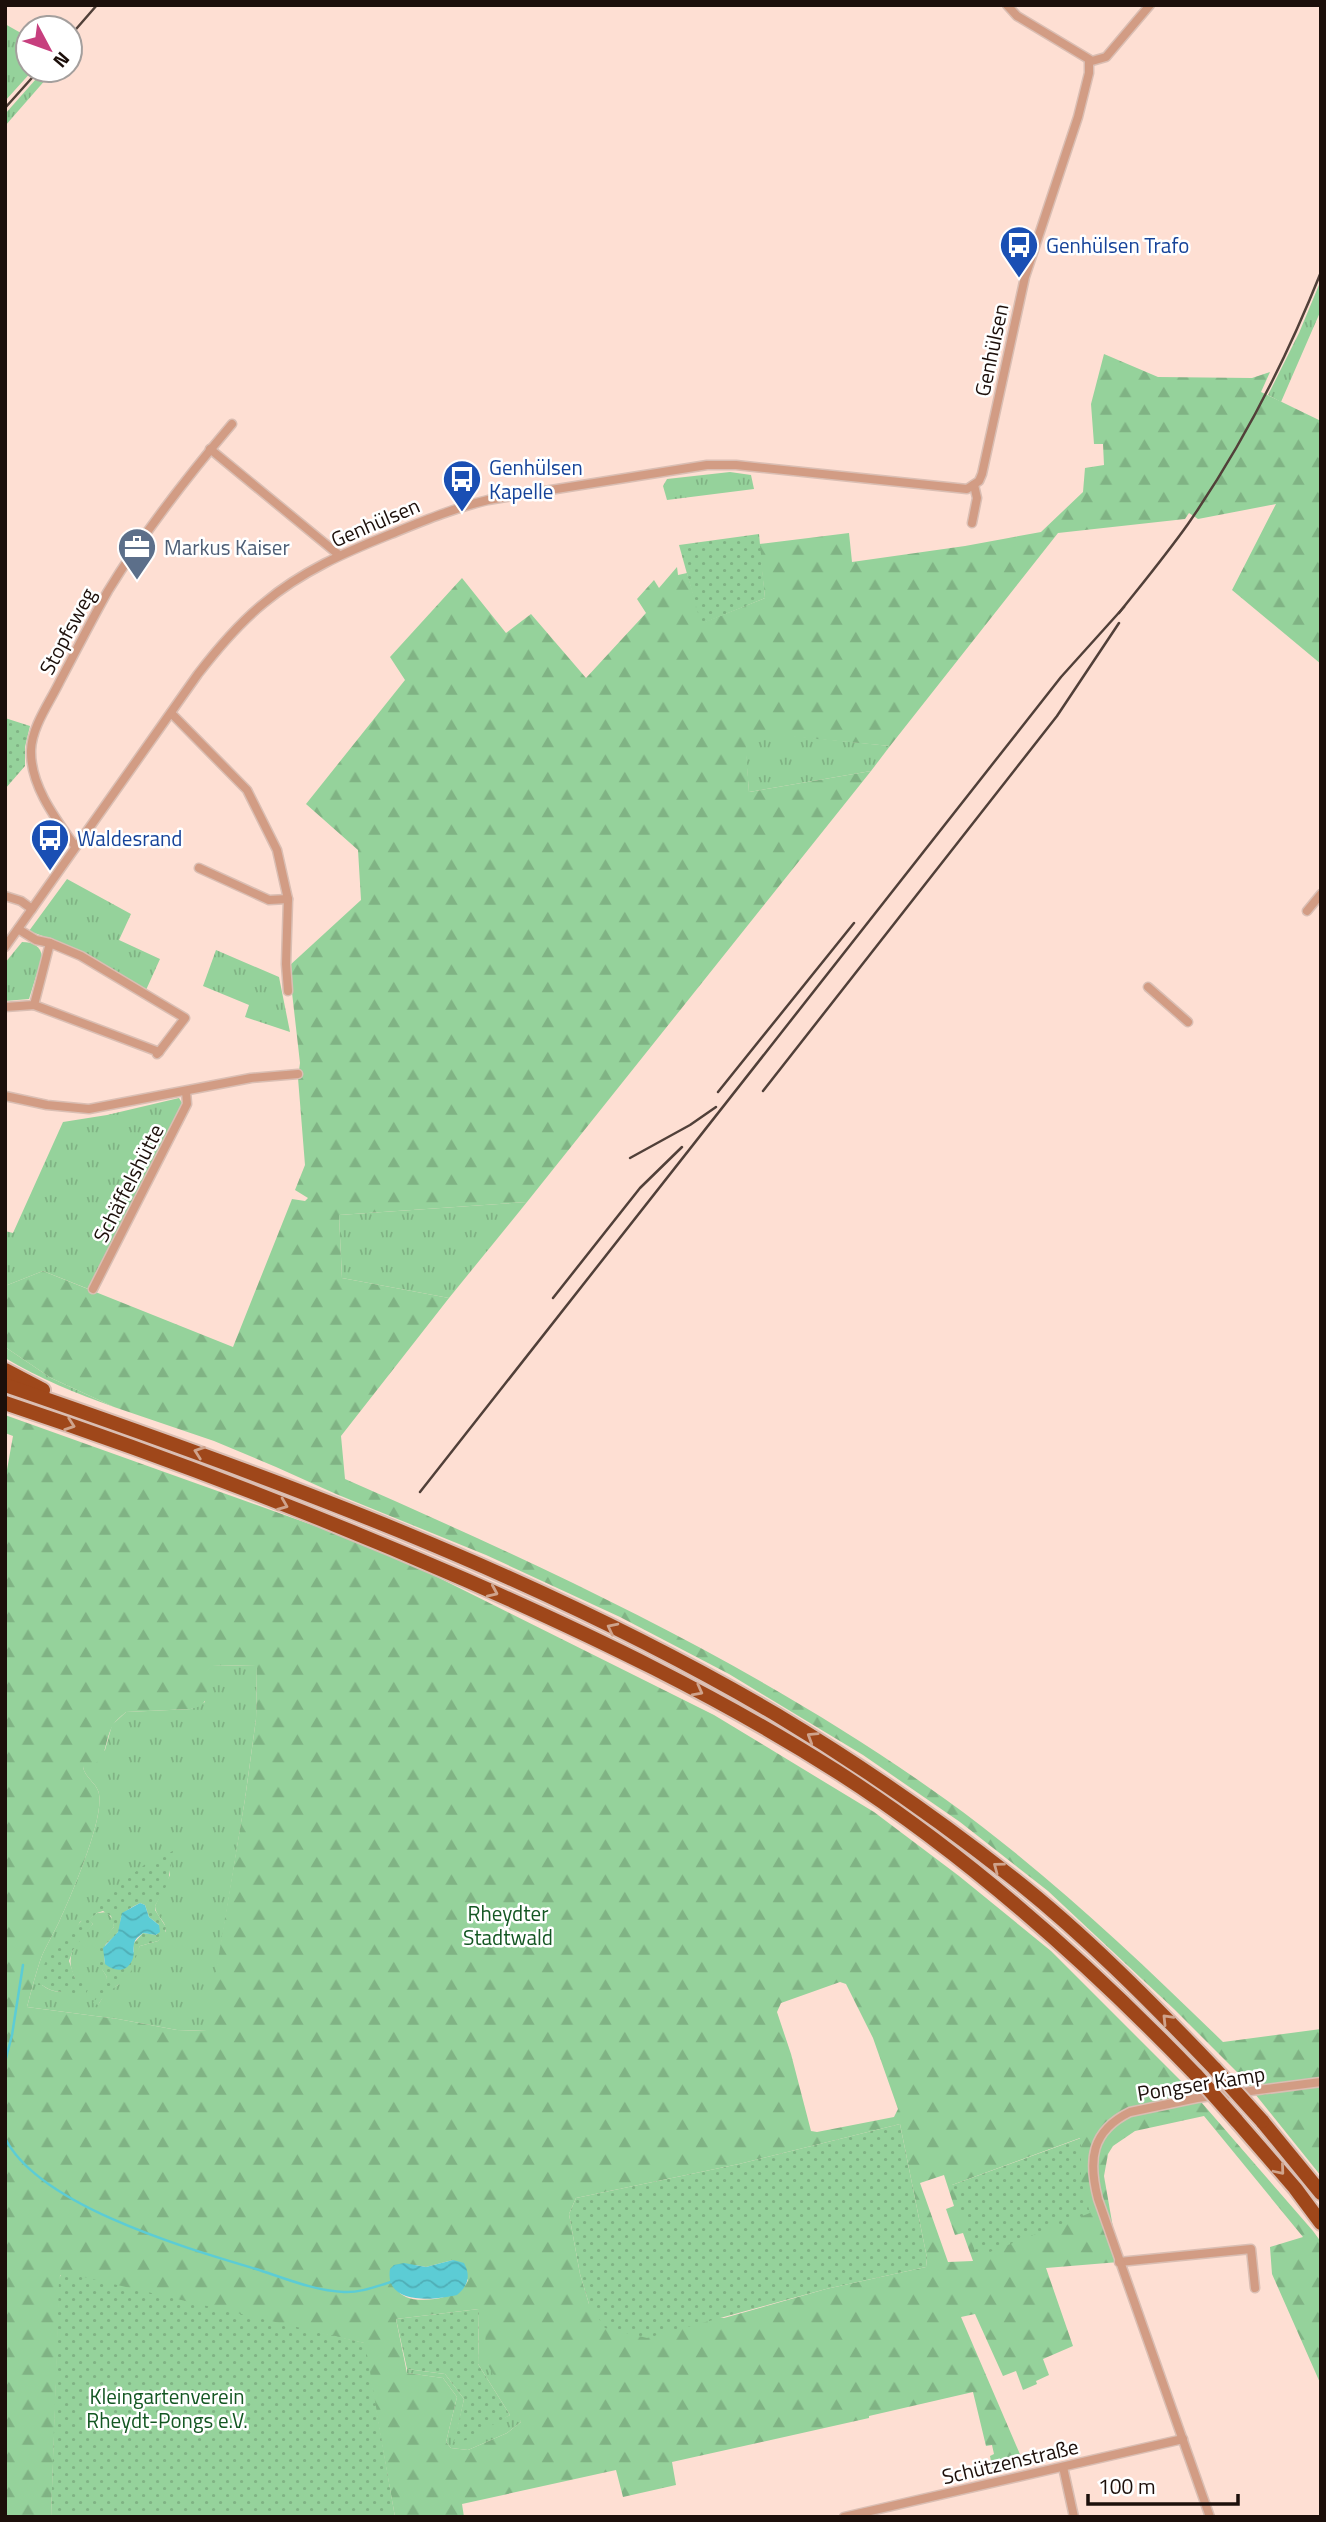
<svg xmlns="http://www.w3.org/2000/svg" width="1326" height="2522" viewBox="0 0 1326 2522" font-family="'Titillium Web',sans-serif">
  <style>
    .grass { fill: url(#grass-tufts); fill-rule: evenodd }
    .forest { fill: url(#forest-firs); fill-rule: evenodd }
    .park { fill: url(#park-dots); fill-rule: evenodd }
    .water { fill: url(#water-waves) }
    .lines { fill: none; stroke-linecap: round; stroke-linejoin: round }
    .stream { stroke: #5cccd5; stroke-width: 2.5 }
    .street-casing { stroke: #dabeb3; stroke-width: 11 }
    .highway-casing { stroke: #dabeb3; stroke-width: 18 }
    .street { stroke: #d29c84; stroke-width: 8 }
    .highway { stroke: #9f471a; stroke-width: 14 }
    .rail { stroke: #514039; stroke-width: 2.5 }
    .highway-bridge-casing { stroke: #dabeb3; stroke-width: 18; stroke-linecap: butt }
    .highway-bridge { stroke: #9f471a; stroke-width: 14 }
    .oneway { stroke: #cfa38c }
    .labels { text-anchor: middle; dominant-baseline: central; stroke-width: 5; stroke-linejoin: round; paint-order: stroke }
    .transit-label { font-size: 21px; fill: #164399; stroke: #fff; text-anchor: start }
    .street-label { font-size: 21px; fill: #1c0f0a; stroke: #fff }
    .service-label { font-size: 21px; fill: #4e5e75; stroke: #fff; text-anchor: start }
    .park-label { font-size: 21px; fill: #145723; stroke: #fff }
  </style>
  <defs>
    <pattern id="grass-tufts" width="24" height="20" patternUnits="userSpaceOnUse" patternTransform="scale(1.75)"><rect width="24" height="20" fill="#95d29b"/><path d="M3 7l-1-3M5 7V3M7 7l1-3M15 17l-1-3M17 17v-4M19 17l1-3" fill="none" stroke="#80b384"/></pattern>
    <pattern id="forest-firs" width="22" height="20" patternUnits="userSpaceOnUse" patternTransform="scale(1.75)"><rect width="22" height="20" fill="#95d29b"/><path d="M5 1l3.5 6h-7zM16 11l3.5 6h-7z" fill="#80b384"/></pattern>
    <pattern id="park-dots" width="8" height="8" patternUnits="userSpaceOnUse" patternTransform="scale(1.75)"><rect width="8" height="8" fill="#95d29b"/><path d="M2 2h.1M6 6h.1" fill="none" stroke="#80b384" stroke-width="1.8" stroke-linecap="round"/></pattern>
    <pattern id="water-waves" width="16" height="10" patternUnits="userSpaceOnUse" patternTransform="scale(1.75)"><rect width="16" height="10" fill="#5cccd5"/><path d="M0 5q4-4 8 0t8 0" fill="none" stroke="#4faeb6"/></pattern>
  </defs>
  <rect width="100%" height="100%" fill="#fedfd3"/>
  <g class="grass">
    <polygon points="5,24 28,37 28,70 33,70 5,101"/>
    <polygon points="44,70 54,70 5,126 5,114"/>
    <polygon points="1321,280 1321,310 1281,402 1268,395 1299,333"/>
    <polygon points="730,472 751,475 754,489 667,500 663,486 667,479"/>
    <polygon points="744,731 890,746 871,771 749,792"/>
    <polygon points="67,879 131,914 119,940 160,959 146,990 62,943 29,931"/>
    <path d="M22,942c11,0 19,4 20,15l-13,42 -24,2v-38z"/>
    <polygon points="216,950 279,977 290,1032 245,1017 249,1005 203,986"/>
    <polygon points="179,1098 184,1106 91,1290 43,1271 5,1286 5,1231 13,1233 63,1122 107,1115"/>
    <polygon points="527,1202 449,1298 342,1278 339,1215"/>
    <path d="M5,1347l46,31 63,29c-38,-14 -74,-28 -109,-49z"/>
    <path d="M212,1665l45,1 -1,53 -11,80 -38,232 -30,-1 -59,-11 -91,-12c4,-15 8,-31 13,-46 5,-14 13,-26 19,-39 12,-26 45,-102 40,-128 -2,-11 -14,-16 -16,-27l22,-17 7,-25 14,-13 65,-3 14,-7v-29zM170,1867v8l-15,31c0,10 11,14 11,25l-8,10 -18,5 -22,39 -12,7 -8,13 9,-28 -5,-8 4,-32 8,-10 -1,-7 -6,-8 -10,1 -9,7 5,4c-16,18 -30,30 -18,54l-5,12c-11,3 -19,2 -28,-5l38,-63z"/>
    <polygon points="479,2309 486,2309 521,2422 507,2433 468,2450 451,2448 446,2442 457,2397 443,2378 407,2373 407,2369 445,2374 464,2399 455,2441 510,2415 478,2364"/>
  </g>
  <g class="forest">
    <path d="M1104,354l54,23 94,1 18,-6 -9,20 60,29v243l-89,-74 44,-86 -78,15 -9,-6 -4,6 -127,14 -168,213 -145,-14 4,60 122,-21 -344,431 -188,13 3,63 107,20 -108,138 4,43c207,91 415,187 600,320 100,72 190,157 278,243l98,-13v147l-82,-102 -65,-65 -126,-118 -88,-69 -97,-67 -134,-81 -109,-57 -134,-62 -150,-61 -60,-27 -62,-26 -100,-34 -63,-29 -46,-31v-61l38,-15 190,76 59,-148 13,2 3,-3 -13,-8 10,-25 -7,-87 2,-15 -11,-97 72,-66 -3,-50 -52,-46 99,-124 -15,-23 72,-79 44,55 25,-19 55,64 60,-65 -9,-14 17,-19 5,8 18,-21 1,8 9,-2 15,50 63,-25 -6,-54 90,-11 3,29 113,-16 76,-14 42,-40 2,-24 19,-3 -1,-21h-9l-3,-40z"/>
    <path d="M5,1415l380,136 329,164 160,97 85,64 92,75 144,144 118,136 8,11v143l-49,-111 -2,-27 33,-10 -99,-121 -69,15 -22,15 -5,8 -4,22 15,86 -73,6 27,78 -30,13 6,16 -13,6 1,3 -14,6 -7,-19 -13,5 -28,-62 -14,3 64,149 -32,6 -3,-16 4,-2 -2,-9 -6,1 -13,-54 -104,24v2l-197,44 4,23 -53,12 -7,-27 -154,34 2,13h-69l-31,-174 -304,-68 -9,242h-46v-1036l8,-45 -8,-3zM213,1665l44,1 -1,53 -11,80 -39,232 -29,-1 -59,-11 -91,-12c4,-15 8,-31 13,-46 5,-14 13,-26 19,-39 12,-26 45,-102 40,-128 -2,-11 -14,-16 -16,-27 25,-2 20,-21 28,-38 3,-7 9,-12 15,-17l65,-3 10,-3 7,-9 -3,-23zM840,1982l6,2 27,54 25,71 -4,8 -77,15 -6,-1 -20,-77 -14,-42 4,-9zM900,2124l27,134 -1,9 -100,22 -102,29 -135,-14 -9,-30 -11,-60 7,-16 163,-34zM1080,2138l1,42 -129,5zM944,2175l10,31 -8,3 9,26 8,-2 10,28 -25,1 -28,-79zM453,2260l15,20c-6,18 -46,24 -62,17 -8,-4 -11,-9 -15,-16l24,-16 11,2zM479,2309h7l-1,51 36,62 -14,11 -39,17 -17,-2 -5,-6 11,-45 -14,-19 -36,-5 -11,-54z"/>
  </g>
  <g class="park">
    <polygon points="759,534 765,598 701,624 679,545"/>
    <polygon points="5,718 30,726 25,747 25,766 5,789"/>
    <path d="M173,1851l-5,32 -13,23v4l11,17 -1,8 -7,6 -18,5c-4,8 -5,19 -10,27 -10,13 -23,17 -32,32l-5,-2 14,-26 -8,-12 -3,-13 4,-10 14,-15 -3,-11 -8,-5 -6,2 -8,7 4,4 -20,26 -4,11 6,17 15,7 -5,11c-17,-7 -29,0 -43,-11h-4l2,-12 9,-18 58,-61 41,-32zM140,1903l5,2 4,12 10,8 -2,10 -14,-2 -10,11 1,8 -29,12 -2,-16c4,-6 8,-8 13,-13 13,-16 -8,-16 24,-32z"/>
    <polygon points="900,2124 927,2258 926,2267 826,2289 647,2338 605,2328 589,2304 580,2274 569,2214 576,2198 739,2164"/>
    <polygon points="1081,2138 1081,2180 1090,2213 977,2257 952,2185"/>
    <polygon points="62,2272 365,2343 395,2517 51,2517 59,2279"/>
    <polygon points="479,2309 478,2364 510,2415 466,2440 454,2442 464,2399 445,2374 407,2369 396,2319"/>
  </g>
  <g class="water">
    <path d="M140,1903l5,2 4,12 10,8 1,7 -4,3 -13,-2c-3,3 -6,4 -8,8 -3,6 0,11 -2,17 -5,15 -18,14 -28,6l-2,-16 15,-16 4,-19z"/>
    <path d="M453,2260l11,3c7,13 4,23 -7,32 -22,5 -73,11 -67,-26l4,-4 10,-2 22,4z"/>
  </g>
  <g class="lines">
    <g class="stream">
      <polyline points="5,2062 12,2035 23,1965"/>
      <path d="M5,2138c34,68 181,110 251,131 28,9 59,22 88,23 16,1 33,-6 47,-10"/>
    </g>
    <g class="street-casing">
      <g id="street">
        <polyline points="1007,5 1017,16 1092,61 1106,57 1150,5"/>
        <polyline points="210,449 339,555"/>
        <polyline points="972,523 977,498 974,485"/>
        <polyline points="171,713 247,790 277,850 288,899 286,964 288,991"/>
        <path d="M75,846c-20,-28 -45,-61 -44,-96 1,-24 19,-48 29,-69 16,-30 31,-60 48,-90 36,-59 79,-114 124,-167"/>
        <polyline points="199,868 269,900 288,899"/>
        <path d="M5,896l16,5 11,8 166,-235c20,-26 40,-50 66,-71 38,-32 82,-51 127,-69 32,-13 63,-26 97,-34l219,-35h29l231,24 12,-8 3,-7 43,-197 53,-160 11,-44v-12"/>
        <polyline points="1307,911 1321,894"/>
        <polyline points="50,943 81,956 185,1018 159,1052"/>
        <polyline points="5,947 32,909"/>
        <polyline points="1148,987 1188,1022"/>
        <polyline points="34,1005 159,1052 157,1054"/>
        <polyline points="5,1007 34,1005 50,943 36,940 18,929"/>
        <polyline points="5,1096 47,1105 89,1109 251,1078 298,1074"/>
        <polyline points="93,1289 187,1104 186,1091"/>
        <polyline points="1119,2262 1251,2249 1255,2288"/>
        <polyline points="1063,2467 1074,2517"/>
        <polyline points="844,2517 1183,2439"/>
        <path d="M1210,2517l-112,-318c-10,-39 -7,-68 32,-87l67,-14 124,-16"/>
      </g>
    </g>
    <g class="highway-casing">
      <g id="highway">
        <polyline points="5,1370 43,1390"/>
        <path d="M5,1385c262,90 533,189 772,330 80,48 158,102 232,160 74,58 141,126 206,194"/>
        <path d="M5,1403c156,52 310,111 461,177 127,56 252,116 370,191 133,85 251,191 360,304"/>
        <polyline points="1236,2120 1295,2188 1321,2223"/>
        <polyline points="1262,2121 1321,2193"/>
      </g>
    </g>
    <use href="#street" class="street"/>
    <use href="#highway" class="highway"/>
    <g class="rail">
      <polyline points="70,36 97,5"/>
      <polyline points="5,108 39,70"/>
      <path d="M1119,613c23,-29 47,-58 69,-89 54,-78 98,-164 133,-252"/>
      <polyline points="763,1091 1057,716 1119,623"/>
      <polyline points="718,1092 854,923"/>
      <polyline points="630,1158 690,1125 716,1107"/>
      <polyline points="553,1298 640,1188 682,1147"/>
      <polyline points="420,1492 1061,677 1124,607"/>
    </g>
    <g class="highway-bridge-casing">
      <g id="highway-bridge">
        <polyline points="1215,2069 1262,2121"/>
        <polyline points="1196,2075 1236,2120"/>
      </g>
    </g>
    <use href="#highway-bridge" class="highway-bridge"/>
  </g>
  <defs><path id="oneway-chevron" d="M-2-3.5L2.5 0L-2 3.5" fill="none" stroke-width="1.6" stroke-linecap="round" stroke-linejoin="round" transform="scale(1.75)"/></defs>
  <g class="oneway">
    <use href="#oneway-chevron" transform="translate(70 1425) rotate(19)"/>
    <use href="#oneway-chevron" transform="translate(199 1452) rotate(-161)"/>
    <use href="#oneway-chevron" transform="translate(283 1505) rotate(22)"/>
    <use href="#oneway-chevron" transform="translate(493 1592) rotate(24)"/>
    <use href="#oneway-chevron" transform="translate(612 1628) rotate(-153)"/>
    <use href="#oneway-chevron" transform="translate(698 1691) rotate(28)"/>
    <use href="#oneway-chevron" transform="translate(812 1737) rotate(-148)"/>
    <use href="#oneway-chevron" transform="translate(998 1867) rotate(-143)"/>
    <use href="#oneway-chevron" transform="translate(1167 2019) rotate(-134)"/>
    <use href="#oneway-chevron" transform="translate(1280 2170) rotate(50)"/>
  </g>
  <defs>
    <g id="bus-pin" transform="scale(2.0125)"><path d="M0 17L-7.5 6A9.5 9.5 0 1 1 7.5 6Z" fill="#1a4fb4" stroke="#fff"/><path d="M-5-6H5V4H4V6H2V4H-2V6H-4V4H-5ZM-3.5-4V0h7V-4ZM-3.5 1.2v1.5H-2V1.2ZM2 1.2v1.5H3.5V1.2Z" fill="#fff"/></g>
    <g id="office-pin" transform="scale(2.0125)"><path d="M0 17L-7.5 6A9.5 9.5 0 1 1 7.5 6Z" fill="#5c6f8a" stroke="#fff"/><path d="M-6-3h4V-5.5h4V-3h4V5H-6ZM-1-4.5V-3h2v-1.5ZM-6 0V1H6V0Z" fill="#fff"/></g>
  </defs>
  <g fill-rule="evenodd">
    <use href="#bus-pin" x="1019" y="245"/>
    <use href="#bus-pin" x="462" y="479"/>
    <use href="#office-pin" x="137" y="547"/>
    <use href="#bus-pin" x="50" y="838"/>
  </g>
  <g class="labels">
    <g class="transit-label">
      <text x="1046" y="245">Genhülsen Trafo</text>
      <text x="489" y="467">Genhülsen<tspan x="489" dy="24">Kapelle</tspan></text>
      <text x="77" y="838">Waldesrand</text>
    </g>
    <g class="street-label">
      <text transform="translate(991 350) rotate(-78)">Genhülsen</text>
      <text transform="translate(375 522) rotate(-23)">Genhülsen</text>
      <text transform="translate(67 631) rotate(-62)">Stopfsweg</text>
      <text transform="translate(128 1183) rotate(-63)">Schäffelshütte</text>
      <text transform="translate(1201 2083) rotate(-9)">Pongser Kamp</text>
      <text transform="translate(1010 2461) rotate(-13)">Schützenstraße</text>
    </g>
    <g class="service-label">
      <text x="164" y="547">Markus Kaiser</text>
    </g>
    <g class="park-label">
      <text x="508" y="1913">Rheydter<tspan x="508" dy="24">Stadtwald</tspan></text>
      <text x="167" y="2396">Kleingartenverein<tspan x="167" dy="24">Rheydt-Pongs e.V.</tspan></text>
    </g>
  </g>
  <rect width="1326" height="2522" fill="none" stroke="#1c0f0a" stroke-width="14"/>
  <g transform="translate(49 49) rotate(131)"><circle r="33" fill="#ffffff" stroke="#a49f9d" stroke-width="2"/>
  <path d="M0-5L12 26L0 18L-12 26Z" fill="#c73f7e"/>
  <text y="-10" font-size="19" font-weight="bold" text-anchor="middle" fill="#1c0f0a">N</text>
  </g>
  <path d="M1088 2494v10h150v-10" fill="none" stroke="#1c0f0a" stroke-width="3.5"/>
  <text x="1098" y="2494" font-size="21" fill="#1c0f0a" stroke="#ffffff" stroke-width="5" paint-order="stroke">100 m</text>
</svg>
